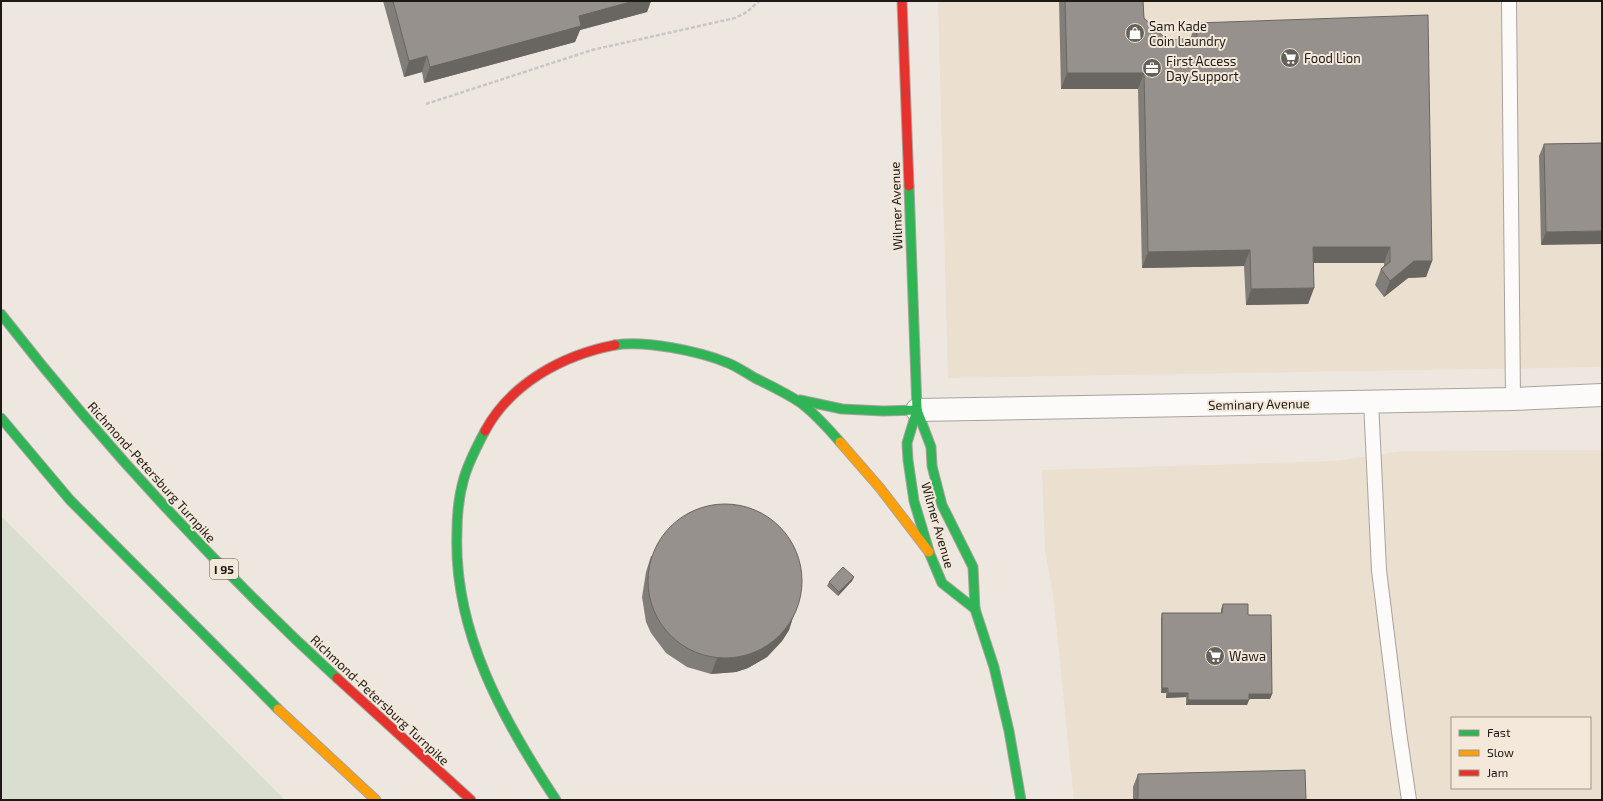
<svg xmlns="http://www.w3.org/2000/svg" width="1603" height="801" viewBox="0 0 1603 801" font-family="'Exo 2',sans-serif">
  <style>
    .built { fill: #ebdfd0; fill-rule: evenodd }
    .green { fill: #daded0 }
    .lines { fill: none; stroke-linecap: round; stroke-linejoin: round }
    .lane-casing { stroke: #a8a39d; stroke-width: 16 }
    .street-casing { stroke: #a8a39d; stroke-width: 24 }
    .fast-casing { stroke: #a8a39d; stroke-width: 11 }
    .slow-casing { stroke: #a8a39d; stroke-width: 11 }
    .jam-casing { stroke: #a8a39d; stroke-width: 11 }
    .path { stroke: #c9c7c6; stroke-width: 2.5; stroke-dasharray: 4 2; stroke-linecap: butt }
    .lane { stroke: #fcfbfa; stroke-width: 14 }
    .street { stroke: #fcfbfa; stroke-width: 22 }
    .fast { stroke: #30b455; stroke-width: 9 }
    .slow { stroke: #ff9f0a; stroke-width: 9 }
    .jam { stroke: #e5322d; stroke-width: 9 }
    .wall { fill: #817d78 }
    .shaded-wall { fill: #696662 }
    .building { fill: #96918c; stroke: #696662 }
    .labels { text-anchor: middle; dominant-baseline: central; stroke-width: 4; stroke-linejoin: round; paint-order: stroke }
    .shield { fill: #f3e8da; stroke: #5d574f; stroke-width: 1 }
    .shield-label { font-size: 12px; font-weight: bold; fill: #1d1914 }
    .poi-label { font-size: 13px; fill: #1d1914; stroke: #f3e8da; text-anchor: start }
    .street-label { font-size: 13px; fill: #1d1914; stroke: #f3e8da }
  </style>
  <rect width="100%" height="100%" fill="#ede7e0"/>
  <g class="built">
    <polygon points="938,1 1602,1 1602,367 948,378"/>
    <path d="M1602,450v350h-528l-21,-206 -8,-44 -3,-80 293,-9 69,-10zM1452,718h138v70h-138z"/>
  </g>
  <polygon class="green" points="1,516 285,800 1,800"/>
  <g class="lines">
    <g class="lane-casing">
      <g id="lane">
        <polyline points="1509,1 1513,399"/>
        <polyline points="1371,401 1379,570 1399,732 1409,800"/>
      </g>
    </g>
    <g class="street-casing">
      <polyline id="street" points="917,410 1513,399 1602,395"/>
    </g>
    <g class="fast-casing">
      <g id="fast">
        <polyline points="909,186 917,410 907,443 908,460 914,501 929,551"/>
        <path d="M1,314c103,132 213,251 336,364"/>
        <path d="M615,345c30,-5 84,6 113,18 10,4 18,10 27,15 16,8 31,15 46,25 14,11 27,25 39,39"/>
        <polyline points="800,400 842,409 883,411 917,410"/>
        <polyline points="917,410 931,447 932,466 942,505 973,567 975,609"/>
        <polyline points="1,418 70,500 278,709"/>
        <path d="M485,431c-8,15 -16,30 -21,47 -5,17 -7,36 -7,54 -4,99 46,188 99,268"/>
        <polyline points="929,552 942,583 975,609 994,667 1009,731 1021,800"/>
      </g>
    </g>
    <g class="slow-casing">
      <g id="slow">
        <polyline points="840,442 880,488 929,552"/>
        <polyline points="278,709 376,800"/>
      </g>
    </g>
    <g class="jam-casing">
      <g id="jam">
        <polyline points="902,1 909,186"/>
        <path d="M485,431c26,-48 78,-76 130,-86"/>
        <polyline points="337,678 471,800"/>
      </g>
    </g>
    <polyline class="path" points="426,104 592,50 735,18 747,12 759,1"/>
    <use href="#lane" class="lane"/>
    <use href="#street" class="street"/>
    <use href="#fast" class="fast"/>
    <use href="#slow" class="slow"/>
    <use href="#jam" class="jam"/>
  </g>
  <g class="wall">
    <polygon points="383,1 651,1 647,12 580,30 575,42 424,83 422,72 404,77"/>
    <polygon points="1059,1 1143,1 1144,18 1167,40 1190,39 1196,23 1432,261 1426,277 1408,278 1384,297 1375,285 1381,269 1384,266 1384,263 1313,263 1314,288 1308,304 1246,305 1244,266 1142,268 1138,89 1061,89"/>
    <polygon points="1602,143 1541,245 1539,156 1544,144"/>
    <polygon points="651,556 794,614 789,630 782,641 767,657 748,668 736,672 711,674 687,667 666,653 651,633 646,622 642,597 646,572"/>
    <polygon points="854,577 852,581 838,596 827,586 829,582"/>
    <polygon points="1223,604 1248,615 1272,694 1270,699 1249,699 1247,705 1186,705 1186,697 1166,698 1166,693 1161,693 1161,618 1162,613 1221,613 1221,609"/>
    <polygon points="1138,774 1306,800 1133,800 1133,787"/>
  </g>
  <g class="shaded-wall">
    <polygon points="634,1 651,1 647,12 580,30 575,42 424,83 430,67 579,16"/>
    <polygon points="427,56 422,72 404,77 409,61"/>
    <polygon points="1067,73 1144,73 1138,89 1061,89"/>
    <polygon points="1602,231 1602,244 1541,245 1546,232"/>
    <polygon points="1313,247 1390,247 1384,263 1307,263"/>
    <polygon points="1250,250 1244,266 1142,268 1148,252"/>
    <polygon points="1414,261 1432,261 1426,277 1408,278 1384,297 1390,281"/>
    <polygon points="1314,288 1308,304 1246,305 1251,289"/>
    <polygon points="854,577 852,581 838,596 839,592"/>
    <polygon points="794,614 789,630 782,641 767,657 748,668 736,672 711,674 717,658"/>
    <polygon points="1162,688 1168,688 1166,693 1161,693"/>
    <polygon points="1168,693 1188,693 1186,697 1166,698"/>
    <polygon points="1249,694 1272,694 1270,699 1248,699"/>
    <polygon points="1188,700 1249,700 1247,705 1186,705"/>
  </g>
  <g class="building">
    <polygon points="393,1 634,1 579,16 581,26 430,67 427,56 409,61"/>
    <polygon points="1065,1 1143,1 1144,18 1167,40 1197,38 1196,23 1428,15 1432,261 1414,261 1390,281 1381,269 1390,262 1390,247 1313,247 1314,288 1251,289 1250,250 1148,252 1144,73 1067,73"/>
    <polygon points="1602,143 1602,231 1546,232 1544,144"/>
    <circle cx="725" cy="581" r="77"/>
    <polygon points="843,567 854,577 839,592 829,582"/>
    <polygon points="1223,604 1248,604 1248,615 1271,615 1272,694 1249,694 1249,700 1188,700 1188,693 1168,693 1168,688 1162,688 1162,613 1222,613"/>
    <polygon points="1305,770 1306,800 1138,800 1138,774"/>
  </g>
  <defs>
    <g id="shop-disc" transform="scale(1)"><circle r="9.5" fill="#66615b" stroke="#f3e8da"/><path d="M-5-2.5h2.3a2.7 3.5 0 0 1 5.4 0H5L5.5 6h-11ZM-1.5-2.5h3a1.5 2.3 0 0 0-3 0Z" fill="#fff"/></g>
    <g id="supermarket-disc" transform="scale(1)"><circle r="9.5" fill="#66615b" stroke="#f3e8da"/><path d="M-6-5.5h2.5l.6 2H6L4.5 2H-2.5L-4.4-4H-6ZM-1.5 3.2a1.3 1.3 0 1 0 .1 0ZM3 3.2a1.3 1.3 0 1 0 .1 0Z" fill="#fff"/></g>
    <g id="office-disc" transform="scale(1)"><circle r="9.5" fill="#66615b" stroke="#f3e8da"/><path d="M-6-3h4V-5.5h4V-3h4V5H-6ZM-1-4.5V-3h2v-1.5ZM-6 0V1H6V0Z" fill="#fff"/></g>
  </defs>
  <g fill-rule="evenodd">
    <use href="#shop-disc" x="1135" y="33"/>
    <use href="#supermarket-disc" x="1290" y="58"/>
    <use href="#office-disc" x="1152" y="68"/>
    <use href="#supermarket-disc" x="1215" y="656"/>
  </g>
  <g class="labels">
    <rect class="shield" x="210" y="559" width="28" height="20" rx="3"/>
    <g class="shield-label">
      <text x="224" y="569">I 95</text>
    </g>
    <g class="poi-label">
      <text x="1149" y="26">Sam Kade<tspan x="1149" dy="15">Coin Laundry</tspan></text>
      <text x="1304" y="58">Food Lion</text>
      <text x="1166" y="61">First Access<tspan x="1166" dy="15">Day Support</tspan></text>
      <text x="1229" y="656">Wawa</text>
    </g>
    <g class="street-label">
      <text transform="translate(896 206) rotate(-92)">Wilmer Avenue</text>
      <text transform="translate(1259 404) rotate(-1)">Seminary Avenue</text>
      <text transform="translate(152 472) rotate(48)">Richmond-Petersburg Turnpike</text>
      <text transform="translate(938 525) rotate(74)">Wilmer Avenue</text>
      <text transform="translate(380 700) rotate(43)">Richmond-Petersburg Turnpike</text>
    </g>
  </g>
  <rect width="1603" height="801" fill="none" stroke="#1d1914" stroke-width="4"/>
  <rect x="1451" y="717" width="140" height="72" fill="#f3e8da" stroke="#9d958b"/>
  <rect x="1459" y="730" width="20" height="6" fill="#30b455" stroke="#9d958b"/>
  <text x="1487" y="737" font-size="12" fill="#1d1914">Fast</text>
  <rect x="1459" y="750" width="20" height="6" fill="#ff9f0a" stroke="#9d958b"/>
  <text x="1487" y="757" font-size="12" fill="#1d1914">Slow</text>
  <rect x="1459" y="770" width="20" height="6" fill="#e5322d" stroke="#9d958b"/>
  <text x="1487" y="777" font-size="12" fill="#1d1914">Jam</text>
</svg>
